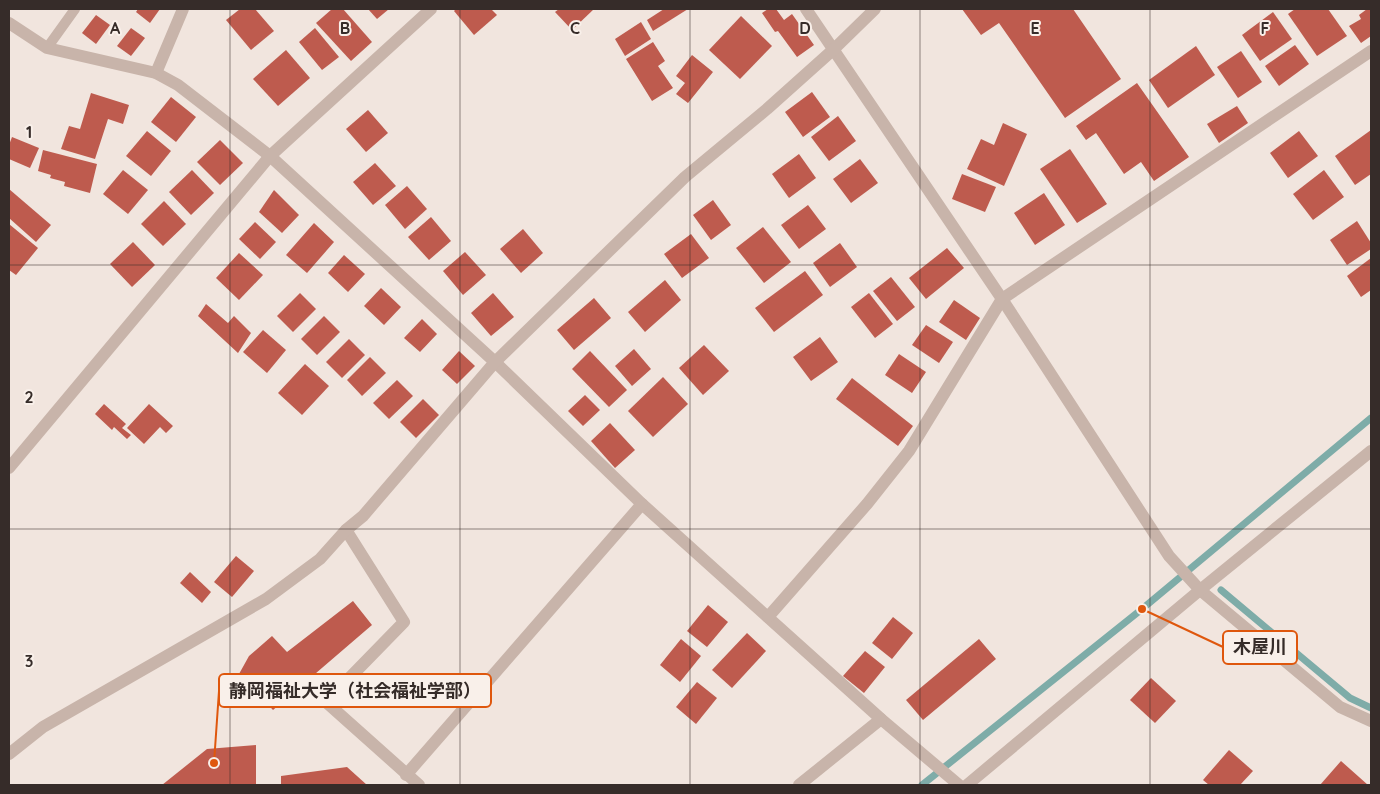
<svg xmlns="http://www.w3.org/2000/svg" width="1380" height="794" viewBox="0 0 1380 794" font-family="Quicksand,'Noto Sans JP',sans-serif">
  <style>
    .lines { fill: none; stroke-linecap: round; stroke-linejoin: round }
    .stream { stroke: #7eaca8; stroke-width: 7 }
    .building { fill: #be5b4e }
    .service { stroke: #c8b4aa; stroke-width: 10 }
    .minor { stroke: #c8b4aa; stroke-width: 12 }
    .grid { fill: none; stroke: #362c29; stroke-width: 1; stroke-opacity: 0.55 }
    .grid-label { font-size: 16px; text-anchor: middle; font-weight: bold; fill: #362c29; stroke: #f9f0ea; stroke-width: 4; stroke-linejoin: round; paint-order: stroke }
    .leader { fill: none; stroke: #df570d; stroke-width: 2 }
    .callout-dot { fill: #df570d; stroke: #f9f0ea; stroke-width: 2 }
    .callout { fill: #f9f0ea; stroke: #df570d; stroke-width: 2 }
    .callout-label { font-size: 18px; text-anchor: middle; font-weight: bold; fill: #362c29 }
  </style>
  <rect width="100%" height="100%" fill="#f1e5de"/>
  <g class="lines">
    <g class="stream">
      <polyline points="1221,590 1350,698 1371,708"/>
      <polyline points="922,785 1142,609 1371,418"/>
    </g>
  </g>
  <g class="building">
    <polygon points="138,9 160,9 150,23 136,12"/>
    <polygon points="240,9 255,9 274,31 251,50 226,20"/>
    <polygon points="332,9 343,9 372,42 351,61 316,23"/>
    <polygon points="368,9 389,9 377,19"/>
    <polygon points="456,9 491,9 497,15 474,35 454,11"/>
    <polygon points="559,9 594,9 572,30 555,12"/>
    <polygon points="664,9 688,9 653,31 647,20"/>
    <polygon points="768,9 776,9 784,20 792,14 814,45 797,57 778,31 775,32 762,13"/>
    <polygon points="962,9 1073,9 1121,79 1065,118 999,23 981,35"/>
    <polygon points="1295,9 1328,9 1347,36 1317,56 1288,14"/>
    <polygon points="1367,9 1371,9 1371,36 1361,43 1349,26 1361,19 1359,15"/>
    <polygon points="1273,12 1292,39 1260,61 1242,35"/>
    <polygon points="96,15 110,25 96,44 82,33"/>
    <polygon points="741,16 772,46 740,79 709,50"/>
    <polygon points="641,22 651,39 625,56 615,39"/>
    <polygon points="131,28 145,38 131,56 117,46"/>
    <polygon points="315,28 339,57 322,70 299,42"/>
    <polygon points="653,42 665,61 658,66 673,88 652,101 626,59"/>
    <polygon points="1295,45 1309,64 1279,86 1265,66"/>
    <polygon points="1196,46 1215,75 1168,108 1149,80"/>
    <polygon points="286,50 310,78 278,106 253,79"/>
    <polygon points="1241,51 1262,82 1238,98 1217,67"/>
    <polygon points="692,55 713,72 688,103 676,94 685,83 676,76"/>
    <polygon points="1137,83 1189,157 1154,181 1141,162 1124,174 1096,133 1086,140 1076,126"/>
    <polygon points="812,92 830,117 803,137 785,112"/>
    <polygon points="91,93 129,105 123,124 108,119 95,159 61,149 69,126 80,129"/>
    <polygon points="171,97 196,117 176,142 151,122"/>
    <polygon points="1237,106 1248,123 1219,143 1207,124"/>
    <polygon points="368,110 388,133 366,152 346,129"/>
    <polygon points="838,116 856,141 829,161 811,137"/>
    <polygon points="1003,123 1027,134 1004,186 967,169 981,139 994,145"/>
    <polygon points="1371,130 1371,174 1355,185 1335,156"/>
    <polygon points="147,131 171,151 151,176 126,156"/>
    <polygon points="1299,131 1318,156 1288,178 1270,153"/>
    <polygon points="12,137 39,148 30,168 9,159 9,145"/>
    <polygon points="220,140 243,163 220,185 197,162"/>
    <polygon points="1070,149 1107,204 1077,223 1040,169"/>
    <polygon points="43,150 97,164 90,193 64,186 65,182 50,178 51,175 38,171"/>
    <polygon points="799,154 816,178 789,198 772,174"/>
    <polygon points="860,159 878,183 851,203 833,179"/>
    <polygon points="375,163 396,186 373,205 353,182"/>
    <polygon points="123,170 148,190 128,214 103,194"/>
    <polygon points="192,170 214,193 191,215 169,192"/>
    <polygon points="1324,170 1344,197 1313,220 1293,194"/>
    <polygon points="962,174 996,187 985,212 952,199"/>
    <polygon points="407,186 427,209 405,229 385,205"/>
    <polygon points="9,189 51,225 36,242 9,218"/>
    <polygon points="274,190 299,215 282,233 259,212"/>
    <polygon points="1044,193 1065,225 1035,245 1014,213"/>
    <polygon points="713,200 731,225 711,240 693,215"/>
    <polygon points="164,201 186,224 163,246 141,224"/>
    <polygon points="808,205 826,229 799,249 781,225"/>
    <polygon points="431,217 451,241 429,260 408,237"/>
    <polygon points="1357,221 1371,243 1371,249 1347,265 1330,240"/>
    <polygon points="255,222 276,242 260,259 239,239"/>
    <polygon points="314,223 334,242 307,273 286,255"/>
    <polygon points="9,224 38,248 16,275 9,270"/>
    <polygon points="763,227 791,262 764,283 736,248"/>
    <polygon points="523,229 543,253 521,273 500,249"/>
    <polygon points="691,234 709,258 682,278 664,254"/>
    <polygon points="133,242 155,265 132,287 110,264"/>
    <polygon points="840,243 857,267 830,287 813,263"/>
    <polygon points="947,248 964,268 926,299 909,278"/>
    <polygon points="465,252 486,275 463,295 443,271"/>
    <polygon points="239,253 263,275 239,300 216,278"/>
    <polygon points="344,255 365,274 348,292 328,273"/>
    <polygon points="1371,258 1371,290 1361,297 1347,276"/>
    <polygon points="805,271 823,295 774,332 755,308"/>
    <polygon points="891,277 915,307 897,321 873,291"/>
    <polygon points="665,280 681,300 645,332 628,312"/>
    <polygon points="381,288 401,307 384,325 364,306"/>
    <polygon points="300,293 316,309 293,332 277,316"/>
    <polygon points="493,293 514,317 491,336 471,313"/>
    <polygon points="869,293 893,324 875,338 851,307"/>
    <polygon points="594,298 611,318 574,350 557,330"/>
    <polygon points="954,300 980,318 966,340 939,322"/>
    <polygon points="206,304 228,323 234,316 251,333 238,353 198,316"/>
    <polygon points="324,316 340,332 317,355 301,339"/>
    <polygon points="422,319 437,334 420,352 404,338"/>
    <polygon points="926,325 953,342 939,363 912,345"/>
    <polygon points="263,330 286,350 267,373 243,352"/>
    <polygon points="820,337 838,362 811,381 793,357"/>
    <polygon points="349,339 365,355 342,378 326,362"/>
    <polygon points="704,345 729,371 703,395 679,368"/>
    <polygon points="634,349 651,369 632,386 615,366"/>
    <polygon points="459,351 475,366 457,384 442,370"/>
    <polygon points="590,351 627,390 609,407 572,369"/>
    <polygon points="899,354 926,372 912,393 885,375"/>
    <polygon points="370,357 386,373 362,396 347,380"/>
    <polygon points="305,364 329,386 302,415 278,393"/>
    <polygon points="663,377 688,404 653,437 628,411"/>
    <polygon points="852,378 913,426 898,446 836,399"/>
    <polygon points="397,380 413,396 389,419 373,403"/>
    <polygon points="585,395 600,410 583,426 568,411"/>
    <polygon points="423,399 439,415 416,438 400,422"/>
    <polygon points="104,404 126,424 122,428 131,435 127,439 114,427 112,430 95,414"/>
    <polygon points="149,404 173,426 166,433 160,427 144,444 127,428"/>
    <polygon points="610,423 635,450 615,468 591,441"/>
    <polygon points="236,556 254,571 232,597 214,582"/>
    <polygon points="190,572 211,592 202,603 180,583"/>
    <polygon points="353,601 372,625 273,710 239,674 249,656 272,636 287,652"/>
    <polygon points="708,605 728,622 707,647 687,631"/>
    <polygon points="893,617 913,633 892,659 872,643"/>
    <polygon points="747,633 766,651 732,688 712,670"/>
    <polygon points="681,639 701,656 680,682 660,665"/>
    <polygon points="979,639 996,659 923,720 906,700"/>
    <polygon points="865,651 885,667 864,693 843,676"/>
    <polygon points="1151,678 1176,701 1155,723 1130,700"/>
    <polygon points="697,682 717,698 696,724 676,707"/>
    <polygon points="256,745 256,785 162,785 207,749"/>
    <polygon points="1229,750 1253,771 1240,785 1209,785 1203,780"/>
    <polygon points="1341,761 1368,785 1320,785"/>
    <polygon points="347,767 367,785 281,785 281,776"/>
  </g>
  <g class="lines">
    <polyline class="service" points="47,48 75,9"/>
    <g class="minor">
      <polyline points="806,9 1002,299 1169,556 1200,590 1340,707 1371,721"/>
      <polyline points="9,23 47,48 156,73 178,85 270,156 495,362 642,504 881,719 959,785"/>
      <polyline points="156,73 183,9"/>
      <polyline points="9,468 270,156 431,9"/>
      <polyline points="346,530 404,622 326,702 419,785"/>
      <polyline points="768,617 867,504 909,451 1002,299 1371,51"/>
      <polyline points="9,754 43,727 266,599 320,559 346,530 363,516 495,362 685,177 767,109 834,49 875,9"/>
      <polyline points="406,775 642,504"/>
      <polyline points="799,785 881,719"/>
      <polyline points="967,785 1200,590 1371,451"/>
    </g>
  </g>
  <path class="grid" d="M230,9v776M460,9v776M690,9v776M920,9v776M1150,9v776M9,265h1362M9,529h1362"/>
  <g class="grid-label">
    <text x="115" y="34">A</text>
    <text x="345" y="34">B</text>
    <text x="575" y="34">C</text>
    <text x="805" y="34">D</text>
    <text x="1035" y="34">E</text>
    <text x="1265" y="34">F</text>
    <text x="29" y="138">1</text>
    <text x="29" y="403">2</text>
    <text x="29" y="667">3</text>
  </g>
  <path class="leader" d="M1142 609L1223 647M214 763L219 691"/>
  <g class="callout-dot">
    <circle cx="1142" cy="609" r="5"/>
    <circle cx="214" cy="763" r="5"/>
  </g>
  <g class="callout">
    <rect x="1223" y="631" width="74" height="33" rx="5"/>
    <rect x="219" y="674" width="272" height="33" rx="5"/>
  </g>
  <g class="callout-label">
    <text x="1260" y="653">木屋川</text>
    <text x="355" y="697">静岡福祉大学（社会福祉学部）</text>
  </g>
  <rect width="1380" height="794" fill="none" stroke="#362c29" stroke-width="20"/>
</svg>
